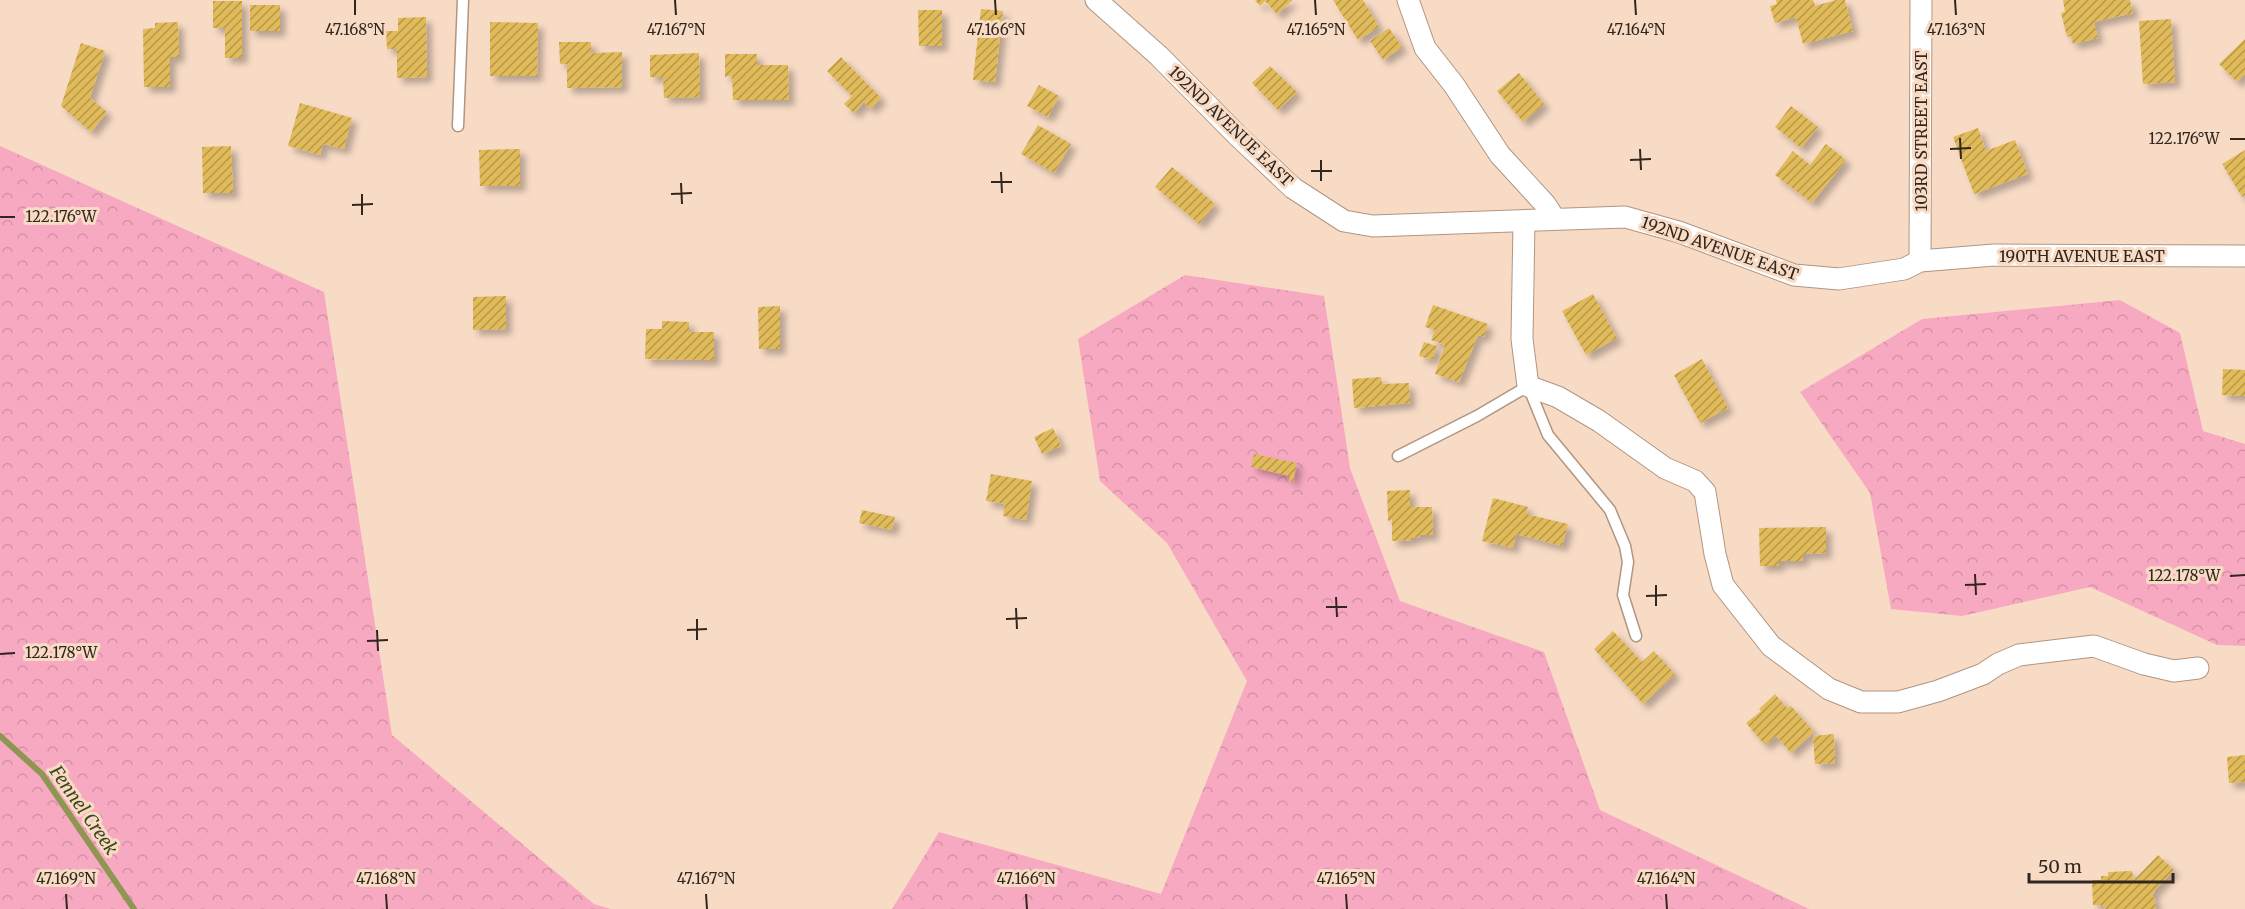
<svg xmlns="http://www.w3.org/2000/svg" width="2245" height="909" viewBox="0 0 2245 909" font-family="Merriweather,serif">
  <style>
    .forest { fill: url(#forest-crowns) }
    .lines { fill: none; stroke-linecap: round; stroke-linejoin: round }
    .stream { stroke: #8e9651; stroke-width: 6 }
    .building { fill: url(#building-hatch); filter: url(#shadow) }
    .lane-casing { stroke: #b19581; stroke-width: 13 }
    .street-casing { stroke: #b19581; stroke-width: 23 }
    .lane { stroke: #fff; stroke-width: 10 }
    .street { stroke: #fff; stroke-width: 21 }
    .ticks { fill: none; stroke: #32271f; stroke-width: 2 }
    .labels { text-anchor: middle; dominant-baseline: central; stroke-width: 6; stroke-linejoin: round; paint-order: stroke }
    .street-label { font-size: 16px; fill: #32271f; stroke: #f8dbc5 }
    .water-label { font-size: 18px; font-style: italic; fill: #3f461d; stroke: #f8dbc5 }
    .ticks-label { font-size: 15px; text-anchor: middle; fill: #32271f; stroke: #f8dbc5; stroke-width: 6; stroke-linejoin: round; paint-order: stroke }
  </style>
  <defs>
    <pattern id="forest-crowns" width="20" height="18" patternUnits="userSpaceOnUse" patternTransform="scale(1.5)"><rect width="20" height="18" fill="#f8a9c2"/><path d="M2 6a3 3 0 1 1 6 0M12 15a3 3 0 1 1 6 0" fill="none" stroke="#d591a6"/></pattern>
    <pattern id="building-hatch" width="6" height="6" patternUnits="userSpaceOnUse" patternTransform="scale(1.5)"><rect width="6" height="6" fill="#e1bb5a"/><path d="M-1 1l2-2M0 6l6-6M5 7l2-2" fill="none" stroke="#b7984a"/></pattern>
    <filter id="shadow"><feDropShadow dx="5.5" dy="5.5" stdDeviation="3" flood-color="#0004"/></filter>
  </defs>
  <rect width="100%" height="100%" fill="#f8dbc5"/>
  <g class="forest">
    <polygon points="0,146 324,292 392,735 594,904 611,909 0,909"/>
    <polygon points="1185,275 1324,296 1350,468 1400,601 1544,652 1600,810 1809,909 892,909 939,832 1161,894 1247,681 1167,543 1100,481 1078,339"/>
    <polygon points="2120,300 2180,333 2203,431 2245,444 2245,646 2217,645 2090,587 1962,616 1891,609 1870,493 1800,392 1922,319"/>
  </g>
  <g class="lines">
    <polyline class="stream" points="0,736 42,774 134,909"/>
  </g>
  <g class="building">
    <polygon points="1255,0 1293,0 1277,14 1265,1 1260,6"/>
    <polygon points="1333,0 1363,0 1379,27 1358,40"/>
    <polygon points="1776,0 1813,0 1815,6 1836,0 1845,0 1853,31 1803,44 1796,17 1775,23 1770,6 1777,4"/>
    <polygon points="2063,0 2130,0 2133,13 2094,22 2098,38 2073,44 2071,36 2067,37 2061,13 2065,12"/>
    <polygon points="213,1 242,1 242,58 225,58 225,28 213,28"/>
    <rect x="250" y="5" width="30" height="26"/>
    <polygon points="981,9 1003,11 995,82 973,80"/>
    <polygon points="918,10 942,10 942,46 919,46"/>
    <polygon points="426,17 427,77 397,78 397,49 387,49 386,31 398,31 398,18"/>
    <polygon points="2171,19 2175,82 2143,84 2139,21"/>
    <polygon points="178,22 179,57 170,57 170,87 144,87 143,29 155,28 155,23"/>
    <polygon points="490,22 538,23 537,76 490,76"/>
    <polygon points="1389,28 1402,47 1383,60 1370,41"/>
    <polygon points="2245,39 2245,74 2237,82 2219,64"/>
    <polygon points="559,42 591,42 591,53 622,52 622,87 567,88 567,64 560,64"/>
    <polygon points="81,43 105,51 90,98 107,112 91,132 61,106"/>
    <polygon points="699,53 700,97 664,98 663,77 650,77 650,55"/>
    <polygon points="725,54 757,54 757,65 788,65 789,100 733,100 732,76 725,77"/>
    <polygon points="841,57 881,98 870,109 864,102 854,113 844,104 852,96 827,71"/>
    <polygon points="1270,66 1297,92 1278,110 1252,83"/>
    <polygon points="1519,73 1544,104 1523,122 1497,91"/>
    <polygon points="1039,85 1059,96 1048,117 1027,106"/>
    <polygon points="300,103 352,118 344,149 323,144 320,155 288,146"/>
    <polygon points="1791,106 1818,127 1801,148 1775,127"/>
    <polygon points="1038,125 1071,144 1054,173 1021,154"/>
    <polygon points="1978,128 1986,151 2015,140 2028,174 1974,194 1953,137"/>
    <polygon points="1826,144 1846,160 1812,203 1775,175 1793,151 1810,165"/>
    <polygon points="231,146 233,193 203,193 202,147"/>
    <polygon points="520,149 520,186 480,186 479,150"/>
    <polygon points="2245,150 2245,195 2242,197 2222,164"/>
    <polygon points="1172,167 1215,204 1199,224 1155,187"/>
    <polygon points="1593,294 1617,338 1586,355 1562,311"/>
    <polygon points="506,296 506,329 473,330 473,297"/>
    <polygon points="1433,305 1488,324 1484,337 1478,335 1459,382 1435,374 1445,345 1431,340 1435,330 1425,327"/>
    <polygon points="780,306 780,349 759,349 758,307"/>
    <polygon points="662,321 689,322 689,332 714,332 714,360 645,359 646,329 662,329"/>
    <polygon points="1424,342 1437,346 1433,360 1419,356"/>
    <polygon points="1702,359 1728,408 1700,423 1674,375"/>
    <polygon points="2223,369 2245,370 2245,396 2222,395"/>
    <polygon points="1381,377 1382,384 1409,383 1410,403 1354,408 1352,379"/>
    <polygon points="1053,428 1061,446 1042,454 1034,437"/>
    <polygon points="1254,454 1297,463 1293,482 1289,481 1290,476 1251,467"/>
    <polygon points="991,474 1032,481 1026,520 1003,516 1005,504 986,501"/>
    <polygon points="1410,490 1410,507 1432,507 1433,535 1420,535 1420,537 1411,538 1411,540 1392,541 1392,520 1388,521 1387,491"/>
    <polygon points="1493,498 1528,507 1526,514 1568,524 1562,546 1516,534 1513,548 1482,541"/>
    <polygon points="862,510 895,517 892,530 859,523"/>
    <polygon points="1826,527 1826,553 1803,554 1803,561 1779,561 1779,566 1760,566 1759,528"/>
    <polygon points="1613,631 1642,662 1654,651 1675,674 1643,704 1594,649"/>
    <polygon points="1775,694 1787,708 1791,706 1814,732 1791,753 1776,736 1765,745 1746,723 1761,711 1759,709"/>
    <polygon points="1834,734 1835,763 1815,764 1813,736"/>
    <polygon points="2245,755 2245,782 2229,783 2227,757"/>
    <polygon points="2158,855 2174,870 2154,891 2155,892 2152,895 2155,900 2156,909 2105,909 2103,905 2093,905 2092,880 2101,880 2101,876 2108,876 2108,872 2132,871 2134,880"/>
  </g>
  <g class="lines">
    <g class="lane-casing">
      <g id="lane">
        <polyline points="458,126 463,0"/>
        <polyline points="1398,456 1477,416 1528,386 1548,435 1610,510 1625,546 1628,562 1623,595 1636,636"/>
      </g>
    </g>
    <g class="street-casing">
      <g id="street">
        <polyline points="1096,0 1159,56 1238,136 1293,188 1344,221 1373,226 1625,217 1679,232 1794,275 1839,279 1904,269 1920,261 1994,255 2245,256"/>
        <polyline points="1408,0 1425,48 1454,85 1500,155 1545,204 1554,218"/>
        <polyline points="1524,222 1522,339 1528,386 1558,397 1599,421 1665,468 1695,481 1705,492 1715,554 1723,585 1771,646 1829,689 1861,702 1898,702 1938,691 1983,674 1998,664 2019,655 2094,646 2144,664 2174,671 2198,668"/>
        <polyline points="1920,261 1921,0"/>
      </g>
    </g>
    <use href="#lane" class="lane"/>
    <use href="#street" class="street"/>
  </g>
  <path class="ticks" d="M355,0v15M675,0l1,15M995,0l1,15M1315,0l1,15M1635,0l1,15M1955,0l1,15M1960,138l1,21M2230,139h15M1640,149l1,21M1950,149l21,-1M1321,160v21M1630,160l21,-1M1311,171h21M1001,172l1,21M991,182h21M681,183l1,21M362,194v21M671,194l21,-1M352,205l21,-1M0,217h15M1975,574l1,21M2230,576l15,-1M1656,585v21M1965,585l21,-1M1646,596l21,-1M1336,597l1,20M1326,607h21M1016,608l1,21M697,619v21M1006,619l21,-1M377,630l1,21M687,630l20,-1M367,641l21,-1M0,654l15,-1M66,894l1,15M386,894l1,15M706,894l1,15M1026,894l1,15M1346,894l1,15M1666,894l1,15"/>
  <g class="labels">
    <g class="street-label">
      <text transform="translate(1231 126) rotate(44)">192ND AVENUE EAST</text>
      <text transform="translate(1921 131) rotate(-90)">103RD STREET EAST</text>
      <text transform="translate(1720 248) rotate(19)">192ND AVENUE EAST</text>
      <text x="2082" y="256">190TH AVENUE EAST</text>
    </g>
    <g class="water-label">
      <text transform="translate(84 810) rotate(55)">Fennel Creek</text>
    </g>
  </g>
  <g class="ticks-label">
    <text x="355" y="35">47.168°N</text>
    <text x="676" y="35">47.167°N</text>
    <text x="996" y="35">47.166°N</text>
    <text x="1316" y="35">47.165°N</text>
    <text x="1636" y="35">47.164°N</text>
    <text x="1956" y="35">47.163°N</text>
    <text x="2184" y="144">122.176°W</text>
    <text x="61" y="222">122.176°W</text>
    <text x="2184" y="581">122.178°W</text>
    <text x="61" y="658">122.178°W</text>
    <text x="66" y="884">47.169°N</text>
    <text x="386" y="884">47.168°N</text>
    <text x="706" y="884">47.167°N</text>
    <text x="1026" y="884">47.166°N</text>
    <text x="1346" y="884">47.165°N</text>
    <text x="1666" y="884">47.164°N</text>
  </g>
  <path d="M2029 873v9h144v-9" fill="none" stroke="#32271f" stroke-width="3"/>
  <text x="2038" y="873" font-size="18" fill="#32271f" stroke="#f8dbc5" stroke-width="4.5" paint-order="stroke">50 m</text>
</svg>
